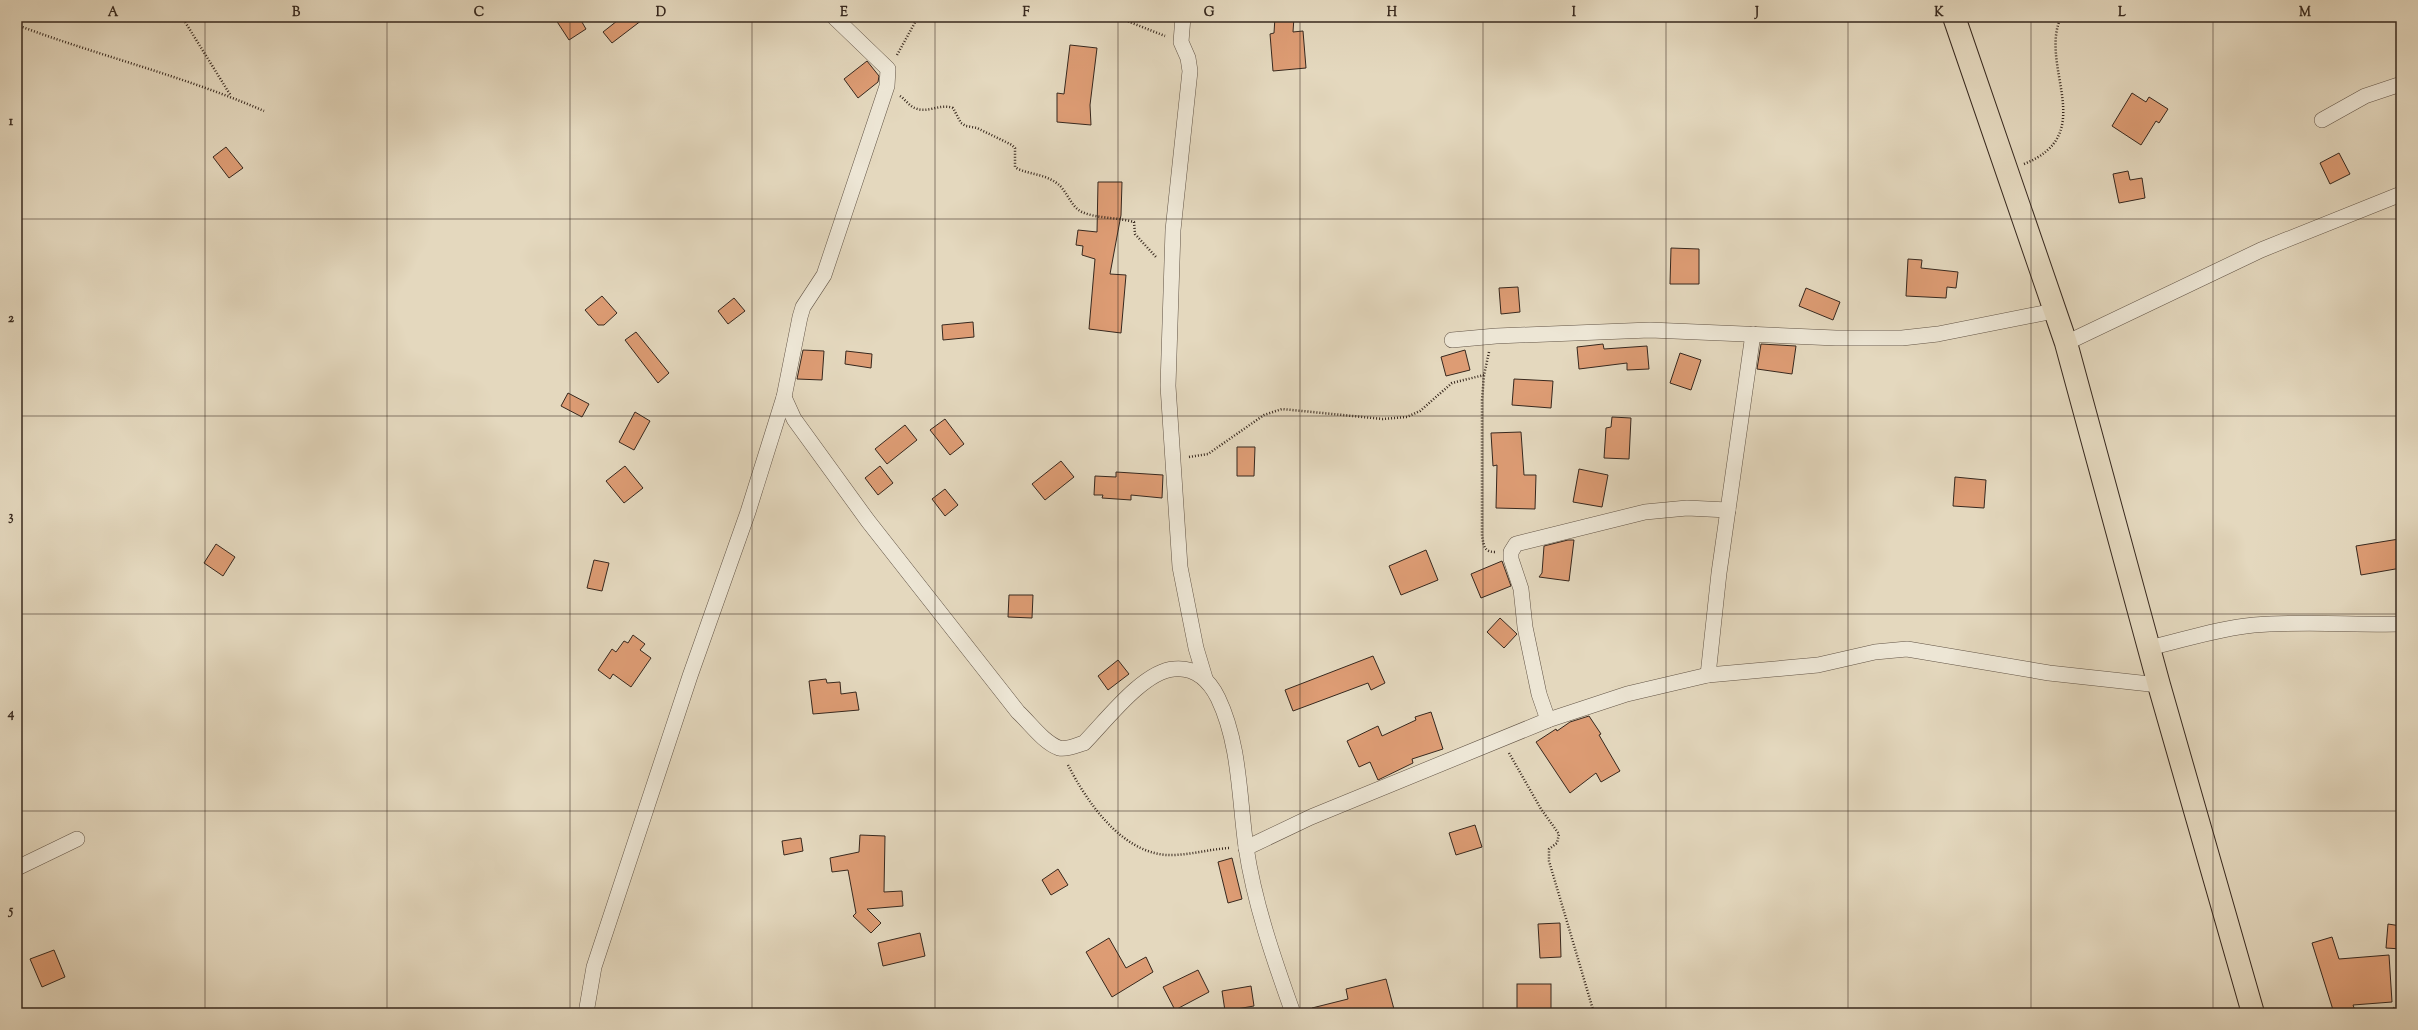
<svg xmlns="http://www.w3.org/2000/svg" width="2418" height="1030" viewBox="0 0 2418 1030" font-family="'Sorts Mill Goudy',serif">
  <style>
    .building { fill: #dd9c74; stroke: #37281e }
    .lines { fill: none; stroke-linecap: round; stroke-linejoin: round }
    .street-casing { stroke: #625446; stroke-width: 16 }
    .primary-casing { stroke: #37281e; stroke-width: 24 }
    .path { stroke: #37281e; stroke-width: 2.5; stroke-dasharray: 1 2; stroke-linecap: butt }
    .street { stroke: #ede6d5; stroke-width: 15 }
    .primary { stroke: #e4d8be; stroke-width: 22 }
    .grid { fill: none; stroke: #37281e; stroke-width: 1; stroke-opacity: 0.55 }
    .neatline { fill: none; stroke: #37281e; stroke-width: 1.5 }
    .grid-label { font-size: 13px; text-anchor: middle; font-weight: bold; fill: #37281e }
  </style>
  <rect width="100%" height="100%" fill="#e4d8be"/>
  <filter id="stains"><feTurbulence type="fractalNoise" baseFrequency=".005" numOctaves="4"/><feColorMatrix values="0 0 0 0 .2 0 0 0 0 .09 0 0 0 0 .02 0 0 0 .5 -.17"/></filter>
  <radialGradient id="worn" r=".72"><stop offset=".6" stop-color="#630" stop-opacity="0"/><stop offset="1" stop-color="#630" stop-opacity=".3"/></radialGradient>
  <g class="building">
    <polygon points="554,17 579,17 586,29 569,40"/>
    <polygon points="622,17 646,17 612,43 603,32"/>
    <polygon points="1275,17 1294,17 1293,32 1303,31 1306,68 1273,71 1270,34 1274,33"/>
    <polygon points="1070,45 1097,48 1090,105 1091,125 1057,122 1057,93 1064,94"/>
    <polygon points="867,61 879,76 878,82 858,98 844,79"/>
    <polygon points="2132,93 2146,102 2149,97 2168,109 2159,123 2156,121 2141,145 2112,126"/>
    <polygon points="226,147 243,168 229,178 213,157"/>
    <polygon points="2339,153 2350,174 2330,184 2320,163"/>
    <polygon points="2128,171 2130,180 2142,178 2145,198 2119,203 2113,174"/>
    <polygon points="1098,182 1122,182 1121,215 1110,274 1126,275 1121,333 1089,329 1095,259 1082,255 1083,246 1076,245 1078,230 1097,232"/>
    <polygon points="1671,248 1699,249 1699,284 1670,284"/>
    <polygon points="1908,259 1922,260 1921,268 1958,272 1956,288 1947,287 1946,298 1906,296"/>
    <polygon points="1518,287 1520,312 1501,314 1499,288"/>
    <polygon points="1806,288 1840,302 1833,320 1799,306"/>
    <polygon points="602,296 617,313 604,325 598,325 585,310"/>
    <polygon points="734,298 745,311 728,324 718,311"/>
    <polygon points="973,322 974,337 943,340 942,325"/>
    <polygon points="636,332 669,373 658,383 625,340"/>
    <polygon points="1603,344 1604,349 1647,346 1649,369 1627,370 1627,363 1579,369 1577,347"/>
    <polygon points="1761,344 1796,346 1792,374 1757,369"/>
    <polygon points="803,350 824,351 822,380 797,379"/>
    <polygon points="1465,350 1470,370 1446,376 1441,357"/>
    <polygon points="846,351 872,354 871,368 845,364"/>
    <polygon points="1680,353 1701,360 1691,390 1670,383"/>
    <polygon points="1514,379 1553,381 1551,408 1512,405"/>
    <polygon points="568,393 589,404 582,417 561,406"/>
    <polygon points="635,412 650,421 634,450 619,442"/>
    <polygon points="1612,417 1631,418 1629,459 1604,458 1606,428 1611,427"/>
    <polygon points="945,419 964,444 950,455 930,430"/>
    <polygon points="905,425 917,440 887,464 875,449"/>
    <polygon points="1521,432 1524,475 1536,475 1535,509 1496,508 1497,465 1493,466 1491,433"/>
    <polygon points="1237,447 1255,447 1254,476 1237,476"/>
    <polygon points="1061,461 1074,477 1045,500 1032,484"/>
    <polygon points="625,466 643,488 624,503 606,481"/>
    <polygon points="880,466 893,483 878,495 865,478"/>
    <polygon points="1579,469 1608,475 1602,507 1573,502"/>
    <polygon points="1116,472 1163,475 1162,498 1131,495 1131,500 1102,498 1103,495 1094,495 1095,476 1116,477"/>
    <polygon points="1955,477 1986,480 1984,508 1953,506"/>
    <polygon points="945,489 958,505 945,516 932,499"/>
    <polygon points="2399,539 2401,568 2361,575 2356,546"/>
    <polygon points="1568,540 1574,540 1569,581 1539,577 1542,573 1544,546"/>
    <polygon points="216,544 235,557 223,576 204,563"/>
    <polygon points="1426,550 1438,580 1401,595 1389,566"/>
    <polygon points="594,560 609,563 602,591 587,588"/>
    <polygon points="1502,561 1511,586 1481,598 1471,574"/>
    <polygon points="1009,595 1033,595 1032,618 1008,617"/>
    <polygon points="1500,618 1517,634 1504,648 1487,632"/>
    <polygon points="633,635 645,644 640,650 651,658 631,687 613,674 610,679 598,670 612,649 616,652 624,641 628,643"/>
    <polygon points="1373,656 1385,683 1371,690 1368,683 1293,711 1285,690"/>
    <polygon points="1118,660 1129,674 1108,690 1098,676"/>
    <polygon points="826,679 827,683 840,682 841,694 856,692 859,710 813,714 809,681"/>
    <polygon points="1431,712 1443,749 1412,759 1413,763 1378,780 1370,762 1359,767 1347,741 1378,726 1382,736 1416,720 1415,717"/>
    <polygon points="1589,716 1601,734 1599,735 1620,771 1601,782 1596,773 1570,793 1536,742 1556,729 1557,731 1570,722"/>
    <polygon points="1475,825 1482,847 1456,855 1449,833"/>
    <polygon points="860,835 885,836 884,892 902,891 903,906 867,909 881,923 871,933 853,916 856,913 848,870 832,872 830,858 859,852"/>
    <polygon points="801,838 803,851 784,855 782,841"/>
    <polygon points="1232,858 1242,899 1228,903 1218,862"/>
    <polygon points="1058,869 1068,885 1051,895 1042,880"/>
    <polygon points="1560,923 1561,957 1540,958 1538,924"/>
    <polygon points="2388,924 2401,926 2401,949 2386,948"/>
    <polygon points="920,933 925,956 883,966 878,943"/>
    <polygon points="2332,937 2339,959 2389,955 2392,1002 2353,1005 2356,1013 2334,1013 2312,943"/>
    <polygon points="1109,938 1126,968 1146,957 1153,972 1112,997 1086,952"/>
    <polygon points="54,950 65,977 42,987 30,959"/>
    <polygon points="1198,970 1209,992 1175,1010 1163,987"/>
    <polygon points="1386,979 1395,1013 1312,1013 1312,1008 1348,999 1346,989"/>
    <rect x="1517" y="984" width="34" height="29"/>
    <polygon points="1251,986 1254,1006 1225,1011 1222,991"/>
  </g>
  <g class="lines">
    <g class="street-casing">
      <g id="street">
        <polyline points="1183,17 1181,42 1188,58 1190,71 1173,230 1168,386 1180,567 1196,648 1205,678"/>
        <polyline points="2322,120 2365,96 2401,84"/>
        <polyline points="1452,340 1496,336 1650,330 1836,338 1902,338 1938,334 2054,311"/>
        <polyline points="2066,343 2261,250 2401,194"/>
        <path d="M784,397l10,22 74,102 150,191c12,11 25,30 41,36 8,2 18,-3 25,-5 21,-21 59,-72 90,-74 21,-2 35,11 44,29 22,46 21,99 28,149 8,55 28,113 47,166"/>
        <path d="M2149,648c35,-8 70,-20 105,-23 49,-4 98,0 147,-1"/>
        <polyline points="1708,675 1719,573 1753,334"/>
        <polyline points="1548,720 1539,694 1525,627 1521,589 1511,559 1511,552 1516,544 1645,512 1687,508 1728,510"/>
        <polyline points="1246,848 1311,817 1548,720 1627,694 1708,675 1818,665 1875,652 1907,649 2049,673 2159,685"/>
        <polyline points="17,868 77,839"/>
        <polyline points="586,1013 594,967 690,676 748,512 784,397 800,317 803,307 824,275 887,86 888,69 834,17"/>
      </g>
    </g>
    <g class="primary-casing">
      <polyline id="primary" points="1954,17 2066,343 2159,685 2253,1013"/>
    </g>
    <g class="path">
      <polyline points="182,17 231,96"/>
      <polyline points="1117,17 1165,36"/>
      <path d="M17,25c82,31 167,51 247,86"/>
      <polyline points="897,55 918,17"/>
      <path d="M900,96c5,3 9,10 15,12 12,6 25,-5 38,0l8,15 5,3 11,2 35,17 3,3v19l3,2c14,6 27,5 40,15 9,7 13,23 24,28 16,7 35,5 52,10l1,12 21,23"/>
      <path d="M2024,164c76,-30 14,-97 37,-147"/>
      <path d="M1489,352l-5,23 -2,25v136c2,10 2,16 13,16"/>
      <polyline points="1189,457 1208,454 1264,415 1282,409 1383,419 1407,417 1420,411 1452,383 1484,375"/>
      <polyline points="1509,753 1541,809 1559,834 1557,843 1549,849 1549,861 1594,1013"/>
      <path d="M1068,765c20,39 57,93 107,90 19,-1 36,-6 55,-7"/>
      <polyline points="2386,1013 2401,1004"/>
    </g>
    <use href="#street" class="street"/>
    <use href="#primary" class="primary"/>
  </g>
  <path class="grid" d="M205,17v996M387,17v996M570,17v996M752,17v996M935,17v996M1118,17v996M1300,17v996M1483,17v996M1666,17v996M1848,17v996M2031,17v996M2213,17v996M17,219h2384M17,416h2384M17,614h2384M17,811h2384"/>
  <rect width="2418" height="1030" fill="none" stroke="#e4d8be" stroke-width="44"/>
  <rect x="22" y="22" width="2374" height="986" class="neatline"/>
  <g class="grid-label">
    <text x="113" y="16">A</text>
    <text x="296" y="16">B</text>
    <text x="479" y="16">C</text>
    <text x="661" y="16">D</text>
    <text x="844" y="16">E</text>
    <text x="1026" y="16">F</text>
    <text x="1209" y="16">G</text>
    <text x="1392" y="16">H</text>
    <text x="1574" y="16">I</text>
    <text x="1757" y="16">J</text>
    <text x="1939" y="16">K</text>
    <text x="2122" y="16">L</text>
    <text x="2305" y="16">M</text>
    <text x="11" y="125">1</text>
    <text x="11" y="322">2</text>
    <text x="11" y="520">3</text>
    <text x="11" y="717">4</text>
    <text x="11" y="914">5</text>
  </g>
  <rect width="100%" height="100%" filter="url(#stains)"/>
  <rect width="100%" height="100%" fill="url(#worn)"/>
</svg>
